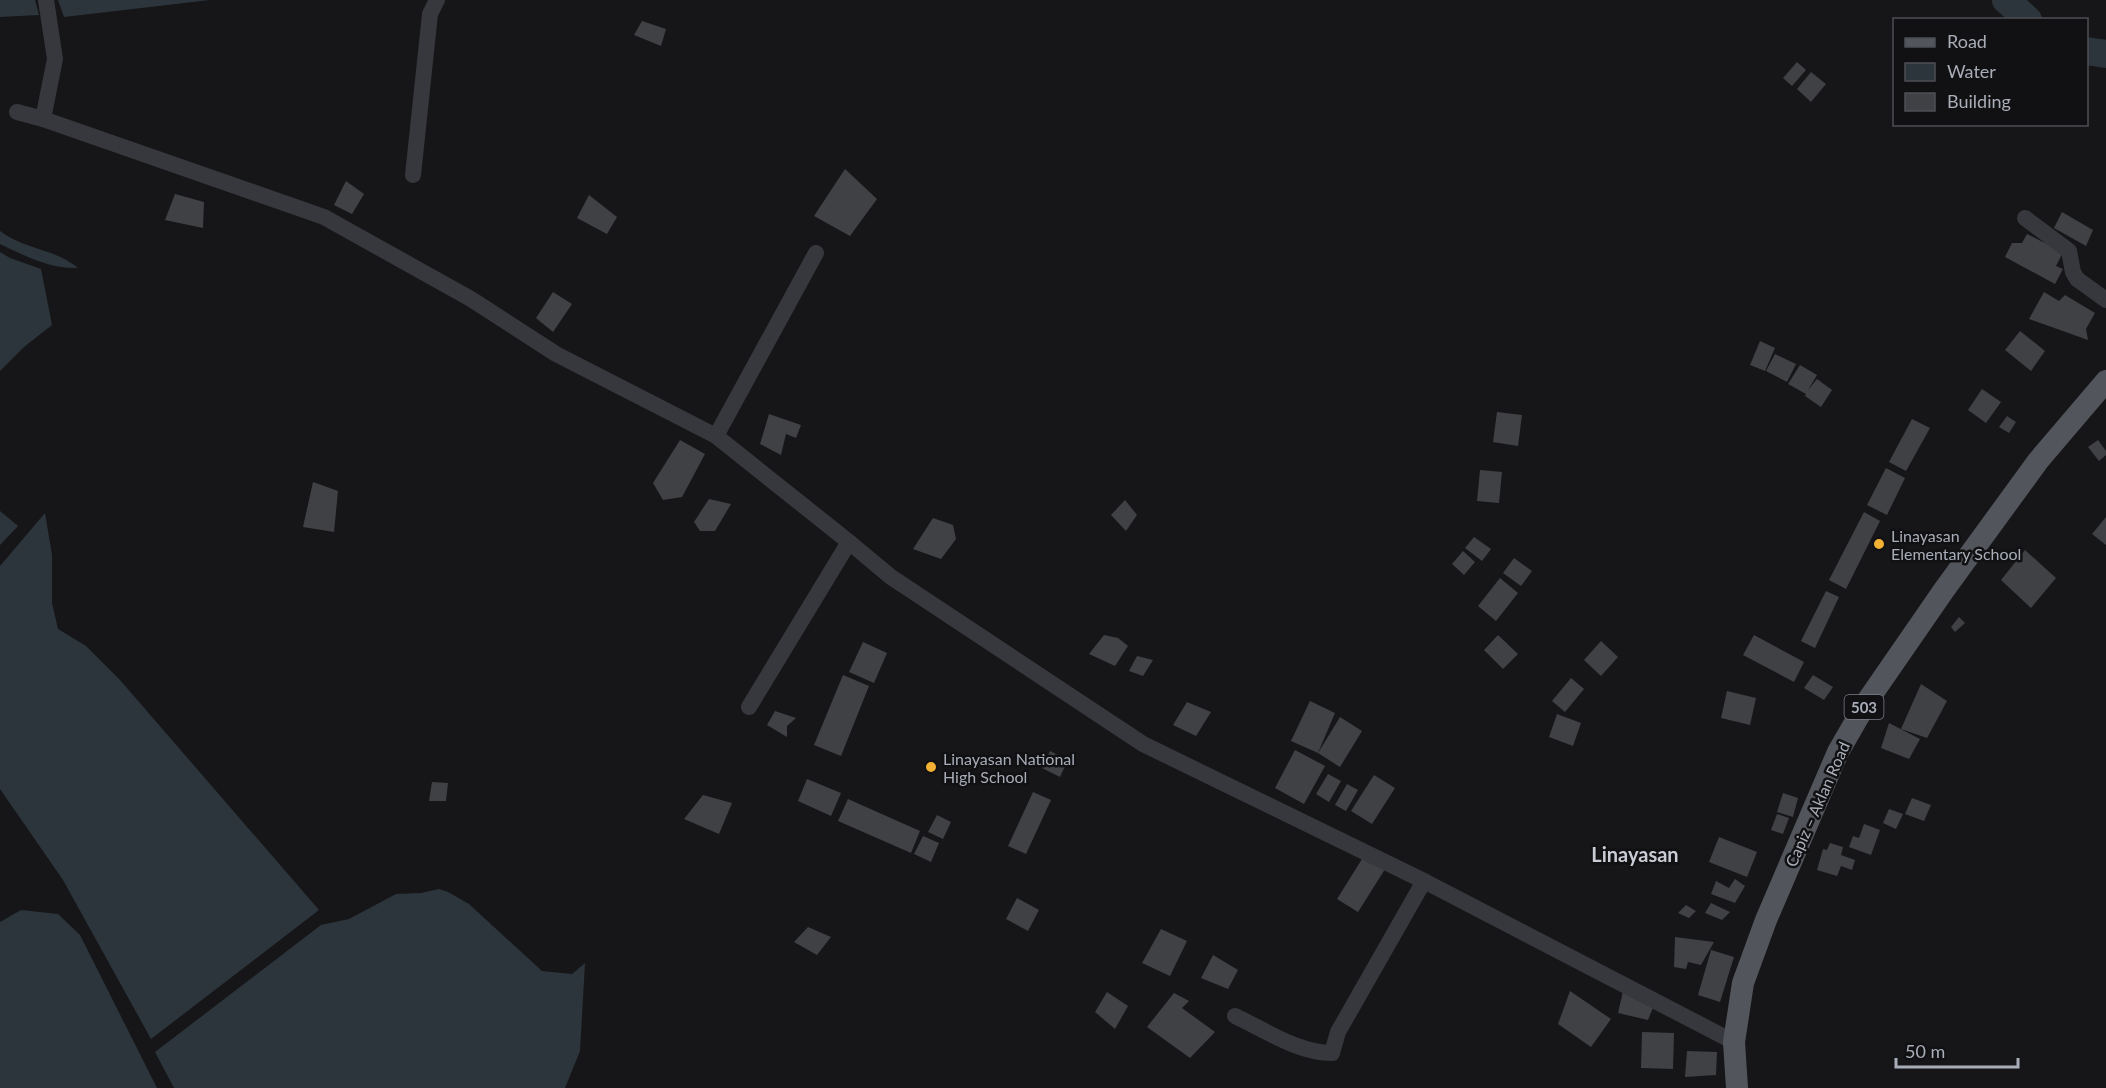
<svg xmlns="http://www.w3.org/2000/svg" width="2106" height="1088" viewBox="0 0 2106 1088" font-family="Lato,sans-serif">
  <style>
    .water { fill: #2c353c }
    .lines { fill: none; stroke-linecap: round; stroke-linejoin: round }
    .river { stroke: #2c353c; stroke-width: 28 }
    .building { fill: #404145 }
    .minor { stroke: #37383d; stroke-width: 16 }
    .major { stroke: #53555c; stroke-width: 22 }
    .poi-dot { fill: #f2b134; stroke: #111113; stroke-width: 2 }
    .labels { text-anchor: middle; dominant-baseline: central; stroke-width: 5; stroke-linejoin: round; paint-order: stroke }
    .shield { fill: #111113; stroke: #7b7e86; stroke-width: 1.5 }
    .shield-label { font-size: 15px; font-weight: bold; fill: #a8adb8 }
    .poi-label { font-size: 16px; fill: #a8adb8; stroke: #111113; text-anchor: start }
    .street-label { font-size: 16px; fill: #a8adb8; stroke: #111113 }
    .quarter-label { font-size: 20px; font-weight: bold; fill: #c9ccd4; stroke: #111113 }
  </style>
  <rect width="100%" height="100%" fill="#161618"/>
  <g class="water">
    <polygon points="0,0 35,0 39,15 0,17"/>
    <polygon points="58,0 210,0 64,17"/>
    <path d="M0,231c23,18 56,18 78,37 -28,1 -53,-12 -78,-24z"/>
    <polygon points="0,252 10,258 41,269 52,325 24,347 0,371"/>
    <polygon points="0,511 18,526 0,545"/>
    <polygon points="45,513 52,555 52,603 58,629 86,646 120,680 319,910 151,1039 63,880 0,789 0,566"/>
    <polygon points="439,889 448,892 469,904 542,971 572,974 585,963 580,1051 565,1088 174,1088 155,1052 321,925 349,919 396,894 421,893"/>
    <polygon points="21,910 58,914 80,935 157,1088 0,1088 0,922"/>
  </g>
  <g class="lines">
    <g class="river">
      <polyline points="2006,0 2028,20"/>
      <polyline points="2086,51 2106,54"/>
    </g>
  </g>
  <g class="building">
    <polygon points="642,21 666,29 661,46 634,35"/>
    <polygon points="1797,62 1806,70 1792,86 1783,78"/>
    <polygon points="1811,72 1826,84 1811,102 1797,89"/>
    <polygon points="845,169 877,199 850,236 814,216"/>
    <polygon points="346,181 364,194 352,214 334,205"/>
    <polygon points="175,194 204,202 203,228 165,220"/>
    <polygon points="589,195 617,217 607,234 577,218"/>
    <polygon points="2062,212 2093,230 2086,246 2054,228"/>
    <polygon points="2027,234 2063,252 2056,266 2063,269 2055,284 2005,257 2012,243 2022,243"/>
    <polygon points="553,292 572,304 553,332 536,318"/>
    <polygon points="2044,292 2059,301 2065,295 2095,313 2086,329 2088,340 2029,319"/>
    <polygon points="2020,331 2045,351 2031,371 2005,350"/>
    <polygon points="1760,341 1775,348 1765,371 1750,365"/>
    <polygon points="1775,354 1796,364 1787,382 1766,371"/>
    <polygon points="1800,365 1817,375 1808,390 1817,379 1832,390 1821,407 1805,396 1806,394 1788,384"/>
    <polygon points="1982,389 2001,402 1986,423 1968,410"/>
    <polygon points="1497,412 1522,415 1518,446 1493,442"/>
    <polygon points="769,414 801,425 796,438 786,434 781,455 760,444"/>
    <polygon points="2007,416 2016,422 2009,433 1999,427"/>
    <polygon points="1912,419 1930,428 1906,471 1889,462"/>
    <polygon points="680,440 705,454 682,497 663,500 653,483"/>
    <polygon points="2098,440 2106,451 2106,455 2099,461 2088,447"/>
    <polygon points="1886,468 1905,478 1887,515 1867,505"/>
    <polygon points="1480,470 1502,472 1499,503 1477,501"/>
    <polygon points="313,482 338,491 334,532 303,527"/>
    <polygon points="709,499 731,504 715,531 700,531 694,522"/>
    <polygon points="1125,500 1137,515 1126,531 1111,515"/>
    <polygon points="1864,512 1880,521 1846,589 1829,580"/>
    <polygon points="2106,517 2106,545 2092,534"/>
    <polygon points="933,518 953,525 956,539 941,559 913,549"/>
    <polygon points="1474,537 1491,549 1482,561 1465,548"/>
    <polygon points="2025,550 2056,578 2031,608 2001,580"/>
    <polygon points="1463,551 1475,562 1464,575 1452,564"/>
    <polygon points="1514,558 1532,571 1521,586 1503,573"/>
    <polygon points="1500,578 1518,593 1496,621 1478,606"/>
    <polygon points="1826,591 1839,597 1815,648 1801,641"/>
    <polygon points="1959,617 1965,623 1955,632 1951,627"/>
    <polygon points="1104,635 1118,638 1128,646 1115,666 1089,654"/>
    <polygon points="1498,635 1518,654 1503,669 1484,650"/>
    <polygon points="1754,635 1804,662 1794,682 1743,655"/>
    <polygon points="1601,641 1618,657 1601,676 1584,660"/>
    <polygon points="863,642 887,653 874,683 849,672"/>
    <polygon points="1137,656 1153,660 1143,676 1129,671"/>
    <polygon points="843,675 869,686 841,756 814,745"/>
    <polygon points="1813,675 1833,687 1824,700 1804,688"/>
    <polygon points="1571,678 1584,689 1565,712 1552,701"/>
    <polygon points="1921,684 1947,701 1927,738 1901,729"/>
    <polygon points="1727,691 1756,698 1750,725 1721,718"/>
    <polygon points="1310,701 1335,713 1318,753 1291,741"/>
    <polygon points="1187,702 1211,712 1196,736 1173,725"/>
    <polygon points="775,711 796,718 787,726 787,737 767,725"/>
    <polygon points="1557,714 1581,723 1573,746 1549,737"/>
    <polygon points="1340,717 1362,731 1340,767 1318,753"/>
    <polygon points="1889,723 1920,739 1909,759 1881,748"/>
    <polygon points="1295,750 1325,766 1304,804 1275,788"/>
    <polygon points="1050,751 1068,760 1060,777 1042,768"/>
    <polygon points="1328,774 1341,781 1329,802 1316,794"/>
    <polygon points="1374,775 1395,788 1372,824 1351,811"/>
    <polygon points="807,779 841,793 831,816 798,801"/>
    <polygon points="432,782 448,783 446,801 429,801"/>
    <polygon points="1347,784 1358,790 1346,811 1335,805"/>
    <polygon points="1033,792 1051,800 1026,854 1008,846"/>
    <polygon points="1783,793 1798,798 1793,817 1777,812"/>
    <polygon points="703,795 732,803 719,834 684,819"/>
    <polygon points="1912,798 1931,805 1924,821 1905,814"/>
    <polygon points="848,799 920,831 911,853 838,821"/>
    <polygon points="1889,809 1903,814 1896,829 1883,823"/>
    <polygon points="1777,814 1789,818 1783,834 1771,830"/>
    <polygon points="937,815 951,822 943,839 928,832"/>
    <polygon points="1864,824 1880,830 1871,855 1849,847 1853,836 1859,838"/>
    <polygon points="923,836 939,843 931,862 914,854"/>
    <polygon points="1719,837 1757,852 1747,877 1709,862"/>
    <polygon points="1830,843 1843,847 1841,855 1855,860 1852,870 1841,866 1837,876 1817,870 1823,849 1827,850"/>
    <polygon points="1362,859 1387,866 1358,912 1337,899"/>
    <polygon points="1735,879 1745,886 1735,903 1711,894 1716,881 1729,888"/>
    <polygon points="1017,898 1039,910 1028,931 1006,919"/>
    <polygon points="1711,903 1730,912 1722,920 1705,913"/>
    <polygon points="1686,905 1696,911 1689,918 1678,913"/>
    <polygon points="808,927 831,937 817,955 794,942"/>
    <polygon points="1161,929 1187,941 1170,976 1142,963"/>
    <polygon points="1675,937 1714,942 1701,965 1688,962 1686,969 1674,967"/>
    <polygon points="1711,950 1734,957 1720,1002 1698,995"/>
    <polygon points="1213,955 1238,970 1228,989 1201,978"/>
    <polygon points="1624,987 1655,1003 1648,1020 1618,1013"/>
    <polygon points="1570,991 1611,1019 1591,1047 1558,1024"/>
    <polygon points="1107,992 1128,1006 1115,1029 1095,1012"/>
    <polygon points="1174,993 1189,1001 1182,1008 1215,1032 1190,1058 1147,1027"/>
    <polygon points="1642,1032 1674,1033 1673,1069 1641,1068"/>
    <polygon points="1687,1051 1717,1052 1716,1075 1685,1077"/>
  </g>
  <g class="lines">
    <g class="minor">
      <polyline points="17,112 43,119 324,217 471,299 556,354 716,436 849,542 891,577 1143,744 1424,881 1734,1042"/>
      <polyline points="43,119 55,59 46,0"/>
      <polyline points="413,175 430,14 437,0"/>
      <polyline points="2025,218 2069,251 2073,272 2077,279 2106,300"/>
      <polyline points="716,436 816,253"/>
      <polyline points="749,707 849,542"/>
      <path d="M1235,1016c30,14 63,37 97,37l6,-21 86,-151"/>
    </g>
    <polyline class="major" points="1737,1088 1734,1042 1743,983 1766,920 1838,752 1868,700 1944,590 2038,461 2106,381"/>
  </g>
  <g class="poi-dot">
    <circle cx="1879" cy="544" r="6"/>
    <circle cx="931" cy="767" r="6"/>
  </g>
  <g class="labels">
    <rect class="shield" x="1844.5" y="695" width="39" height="24" rx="4.5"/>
    <g class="shield-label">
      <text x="1864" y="707">503</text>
    </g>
    <g class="poi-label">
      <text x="1891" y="535">Linayasan<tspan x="1891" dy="18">Elementary School</tspan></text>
      <text x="943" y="758">Linayasan National<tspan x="943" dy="18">High School</tspan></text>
    </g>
    <g class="street-label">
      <text transform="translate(1817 804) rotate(-66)">Capiz – Aklan Road</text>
    </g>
    <g class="quarter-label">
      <text x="1635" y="854">Linayasan</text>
    </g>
  </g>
  <rect x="1893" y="18" width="195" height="108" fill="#111113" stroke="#4d4f55" stroke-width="1.5"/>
  <rect x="1905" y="38" width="30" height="9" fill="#53555c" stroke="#4d4f55" stroke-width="1.5"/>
  <text x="1947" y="48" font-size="18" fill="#a8adb8">Road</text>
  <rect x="1905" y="63" width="30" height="18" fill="#2c353c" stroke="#4d4f55" stroke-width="1.5"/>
  <text x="1947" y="78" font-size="18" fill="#a8adb8">Water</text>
  <rect x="1905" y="93" width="30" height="18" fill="#404145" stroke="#4d4f55" stroke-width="1.5"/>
  <text x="1947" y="108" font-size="18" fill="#a8adb8">Building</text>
  <path d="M1896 1058v9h122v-9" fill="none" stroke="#a8adb8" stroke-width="3"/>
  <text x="1905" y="1058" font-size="18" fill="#a8adb8" stroke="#111113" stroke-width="4.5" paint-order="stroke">50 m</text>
</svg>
